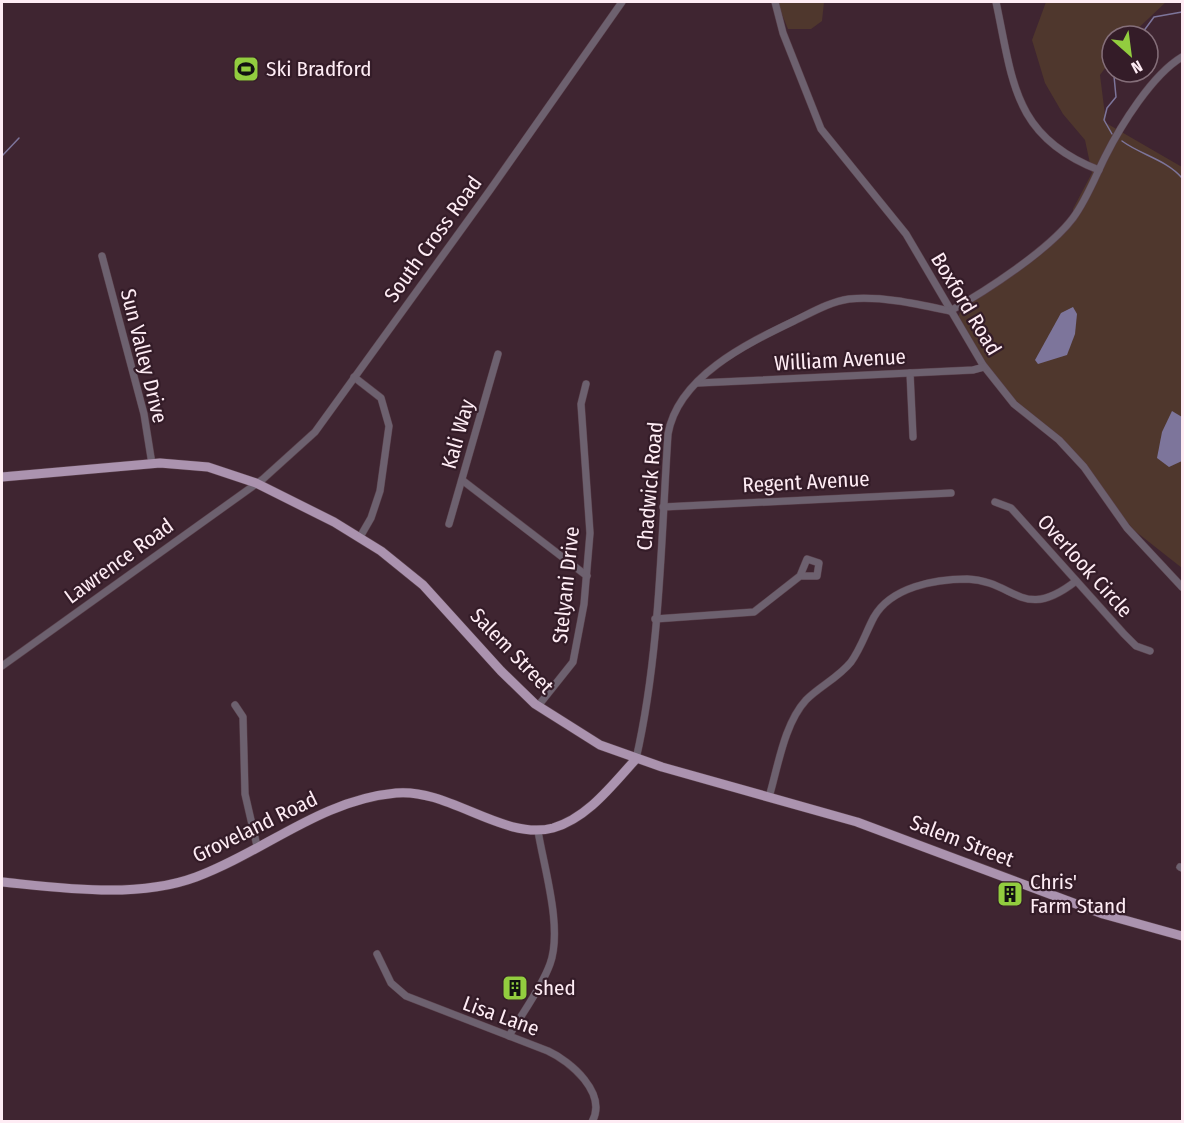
<svg xmlns="http://www.w3.org/2000/svg" width="1184" height="1123" viewBox="0 0 1184 1123" font-family="'Fira Sans Condensed',sans-serif">
  <style>
    .green { fill: #4f372d }
    .water { fill: #7d759b }
    .lines { fill: none; stroke-linecap: round; stroke-linejoin: round }
    .stream { stroke: #7d759b; stroke-width: 1.5 }
    .minor-casing { stroke: #5a414c; stroke-width: 8 }
    .major-casing { stroke: #5a414c; stroke-width: 10 }
    .minor { stroke: #6d616f; stroke-width: 7 }
    .major { stroke: #ab93af; stroke-width: 9 }
    .labels { text-anchor: middle; dominant-baseline: central; stroke-width: 4.5; stroke-linejoin: round; paint-order: stroke }
    .poi-label { font-size: 21px; fill: #feecf4; stroke: #341c28; text-anchor: start }
    .street-label { font-size: 21px; fill: #feecf4; stroke: #341c28 }
  </style>
  <rect width="100%" height="100%" fill="#3f2531"/>
  <g class="green">
    <polygon points="777,2 824,2 822,21 811,29 788,29"/>
    <polygon points="1046,2 1166,2 1130,36 1112,36 1112,59 1100,75 1106,123 1182,167 1182,568 1135,531 1038,420 1014,399 984,363 958,318 960,312 1074,222 1073,209 1092,173 1085,140 1063,114 1045,83 1032,40"/>
  </g>
  <g class="water">
    <polygon points="1073,307 1077,314 1075,334 1067,355 1038,364 1035,360 1061,313"/>
    <polygon points="1172,411 1182,417 1182,461 1169,467 1157,458 1162,432"/>
  </g>
  <g class="lines">
    <g class="stream">
      <polyline points="1140,36 1154,17 1182,12"/>
      <polyline points="1112,61 1108,66 1114,76 1116,97 1107,108 1104,120 1112,134"/>
      <path d="M1122,141c19,14 45,19 60,37"/>
      <polyline points="2,156 19,138"/>
    </g>
    <g class="minor-casing">
      <g id="minor">
        <polyline points="775,2 783,33 821,129 906,234 983,365 1014,404 1059,440 1084,467 1127,528 1182,587"/>
        <path d="M996,2c17,79 17,135 103,168"/>
        <polyline points="102,256 144,414 152,464"/>
        <polyline points="910,373 913,437"/>
        <polyline points="354,377 381,398 389,426 380,491 371,518 360,537"/>
        <polyline points="698,383 973,370 984,367"/>
        <polyline points="462,480 587,576"/>
        <polyline points="995,502 1011,508 1124,634 1136,646 1150,651"/>
        <polyline points="663,507 951,493"/>
        <polyline points="449,524 498,354"/>
        <polyline points="655,619 754,612 800,576 817,576 819,563 807,559 800,576"/>
        <polyline points="2,666 263,479 315,432 490,190 622,2"/>
        <polyline points="235,705 243,717 245,794 257,846"/>
        <polyline points="538,706 573,662 584,604 590,533 581,404 586,384"/>
        <path d="M636,759c24,-105 25,-218 32,-325 10,-57 78,-90 126,-113 17,-8 35,-19 55,-22 34,-3 68,5 101,12 36,-20 99,-61 123,-93 14,-19 22,-41 32,-61 16,-32 47,-82 77,-100"/>
        <path d="M769,797c9,-30 15,-73 37,-97 14,-14 32,-22 45,-38 10,-14 15,-30 23,-45 17,-30 61,-38 93,-38 49,2 55,44 109,2"/>
        <polyline points="1180,867 1182,868"/>
        <path d="M377,954l14,29 15,13 142,55c22,10 60,42 44,71"/>
        <path d="M509,1036c13,-23 32,-47 41,-72 13,-36 -6,-96 -12,-133"/>
      </g>
    </g>
    <g class="major-casing">
      <g id="major">
        <polyline points="2,477 160,463 208,467 256,483 334,522 381,551 423,585 501,671 535,704 600,745 662,767 857,822 1103,914 1182,936"/>
        <path d="M2,882c60,6 135,17 194,-5 68,-25 124,-77 200,-84 53,-5 107,48 157,35 35,-10 60,-44 83,-69"/>
      </g>
    </g>
    <use href="#minor" class="minor"/>
    <use href="#major" class="major"/>
  </g>
  <defs>
    <g id="stadium-square" transform="scale(1.35)"><rect x="-9" y="-9" width="18" height="18" rx="4" fill="#92cd3f" stroke="#341c28"/><path d="M0-5a6.5 5 0 1 0 0 10a6.5 5 0 1 0 0-10ZM-3.5-1.8h7v3.6h-7Z" fill="#111"/></g>
    <g id="building-square" transform="scale(1.35)"><rect x="-9" y="-9" width="18" height="18" rx="4" fill="#92cd3f" stroke="#341c28"/><path d="M-4-6H4V6H1V3H-1V6H-4ZM-2.5-4.3h1.7v1.8h-1.7ZM.8-4.3h1.7v1.8H.8ZM-2.5-1h1.7V.8h-1.7ZM.8-1h1.7V.8H.8Z" fill="#111"/></g>
  </defs>
  <g fill-rule="evenodd">
    <use href="#stadium-square" x="246" y="69"/>
    <use href="#building-square" x="1010" y="894"/>
    <use href="#building-square" x="515" y="988"/>
  </g>
  <g class="labels">
    <g class="poi-label">
      <text x="266" y="69">Ski Bradford</text>
      <text x="1030" y="882">Chris'<tspan x="1030" dy="24">Farm Stand</tspan></text>
      <text x="534" y="988">shed</text>
    </g>
    <g class="street-label">
      <text transform="translate(433 239) rotate(-54)">South Cross Road</text>
      <text transform="translate(966 304) rotate(59)">Boxford Road</text>
      <text transform="translate(144 356) rotate(76)">Sun Valley Drive</text>
      <text transform="translate(840 360) rotate(-3)">William Avenue</text>
      <text transform="translate(458 434) rotate(-74)">Kali Way</text>
      <text transform="translate(806 482) rotate(-3)">Regent Avenue</text>
      <text transform="translate(650 486) rotate(-85)">Chadwick Road</text>
      <text transform="translate(119 561) rotate(-36)">Lawrence Road</text>
      <text transform="translate(1085 566) rotate(48)">Overlook Circle</text>
      <text transform="translate(566 585) rotate(-84)">Stelyani Drive</text>
      <text transform="translate(512 651) rotate(46)">Salem Street</text>
      <text transform="translate(255 827) rotate(-26)">Groveland Road</text>
      <text transform="translate(962 841) rotate(21)">Salem Street</text>
      <text transform="translate(501 1016) rotate(20)">Lisa Lane</text>
    </g>
  </g>
  <rect width="1184" height="1123" fill="none" stroke="#feecf4" stroke-width="6"/>
  <g transform="translate(1130 54) rotate(152)"><circle r="28" fill="#341c28" stroke="#856f7a" stroke-width="1.5"/>
  <path d="M0-4.5L10 22L0 15L-10 22Z" fill="#92cd3f"/>
  <text y="-9" font-size="16" font-weight="bold" text-anchor="middle" fill="#feecf4">N</text>
  </g>
</svg>
